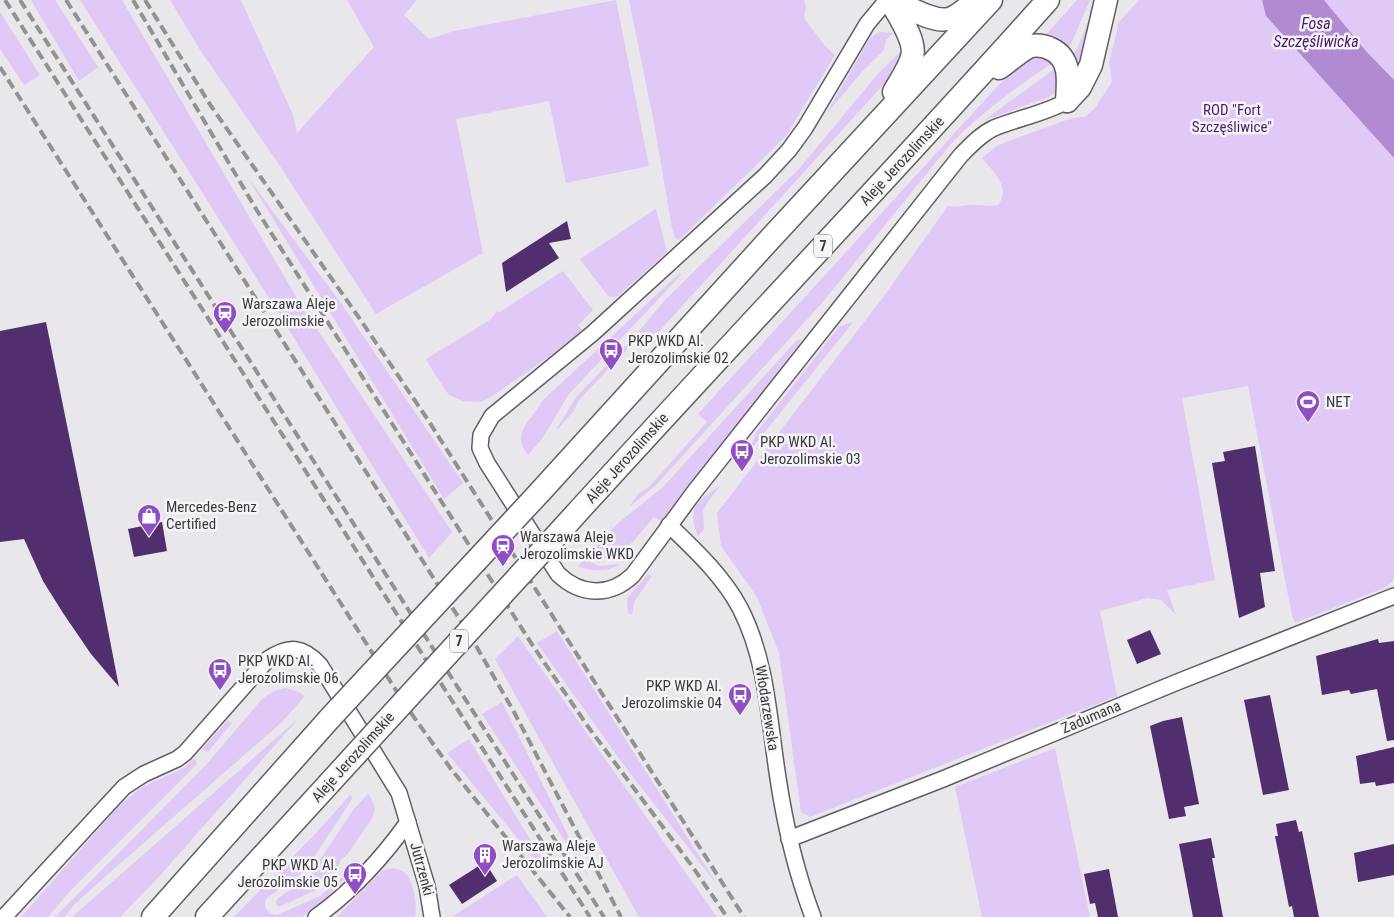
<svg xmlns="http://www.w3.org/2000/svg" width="1394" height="917" viewBox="0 0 1394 917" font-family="'Roboto Condensed',sans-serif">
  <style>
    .green { fill: #e0c8f7 }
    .water { fill: #b08bd2 }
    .building { fill: #512e6d }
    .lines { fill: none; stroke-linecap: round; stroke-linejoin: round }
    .street-casing { stroke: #605e62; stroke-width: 18 }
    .primary-casing { stroke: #605e62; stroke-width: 25 }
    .street { stroke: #fff; stroke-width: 15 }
    .primary { stroke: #fff; stroke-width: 22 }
    .rail { stroke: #939194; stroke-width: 4; stroke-dasharray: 10 5; stroke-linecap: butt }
    .primary-bridge-casing { stroke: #605e62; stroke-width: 25; stroke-linecap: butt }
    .primary-bridge { stroke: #fff; stroke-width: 22 }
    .labels { text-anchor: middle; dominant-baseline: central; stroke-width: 5; stroke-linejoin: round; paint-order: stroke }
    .shield { fill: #f6f4f8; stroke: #727174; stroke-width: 1 }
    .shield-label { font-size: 14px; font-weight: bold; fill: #3a393b }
    .park-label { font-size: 15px; fill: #4c1b6e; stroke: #f6f4f8 }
    .street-label { font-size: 15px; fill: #3a393b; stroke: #f6f4f8 }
    .poi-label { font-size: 15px; fill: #3a393b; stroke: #f6f4f8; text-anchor: start }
    .water-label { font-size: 16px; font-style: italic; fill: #4b196d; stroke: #f6f4f8 }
  </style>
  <rect width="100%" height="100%" fill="#e9e7eb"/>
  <g class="green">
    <polygon points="31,0 55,0 98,67 79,81"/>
    <polygon points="80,0 122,0 301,305 452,532 429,558 278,312"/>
    <polygon points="170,0 241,0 293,115 297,133 374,47 347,0 417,0 404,15 429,39 454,31 616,0 649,166 566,183 549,101 456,119 483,253 376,314 276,160 200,50"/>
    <polygon points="629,0 804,0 806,7 804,18 825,46 835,55 786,136 679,240 675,237 672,228 654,123"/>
    <polygon points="1077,0 1090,0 1070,46 1067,49 1044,37"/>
    <path d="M1139,0h123l4,16 128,142v420l-2,4 -8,6 -89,35 -3,-8 -6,-30 -38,-199 -66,12 33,182 -48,10 9,25 -15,-15 -14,-2 -47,13 17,85 -307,121 -9,-5 -22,-159 -22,-56 -36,-51 -4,-33 164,-213 67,-94c7,1 13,0 20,-1 10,-1 20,2 30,0 14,-17 -5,-34 -16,-47l15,-12 9,-4 66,-24 13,-1 10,-9 17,-26 -3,-19 10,-41z"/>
    <polygon points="1324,0 1394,0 1394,80 1366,51"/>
    <polygon points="1096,3 1079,69 1071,54 1076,51"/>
    <polygon points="0,12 40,75 24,85 0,49"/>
    <polygon points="880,32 893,33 886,40 884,50 861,73 826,114 870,38"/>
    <polygon points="904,48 905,52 893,74 644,348 635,341 579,400 573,412 558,429 557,428 577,396 633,338 665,300 799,169 877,75"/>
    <path d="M1041,55l11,8c-36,25 -72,50 -103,83l-127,157 -167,183 -26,21 10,-14 10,-6 58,-65 -9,-8 317,-347 16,-11z"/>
    <polygon points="1057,67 1057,90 1051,96 983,121"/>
    <polygon points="248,178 343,306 463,483 444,499"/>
    <polygon points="656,209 667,252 618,296 613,297 608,296 580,259"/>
    <polygon points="563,271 593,310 578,325 582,330 550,356 491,397 480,402 463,401 449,395 434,373 426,359 490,320 497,311 500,312"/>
    <path d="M680,273l1,2 -112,119 -27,45 -14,16c-18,-23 4,-34 14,-54z"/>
    <polygon points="854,321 748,453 756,433 839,327"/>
    <path d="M797,340h5l-141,181 -7,-4c-15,16 -39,56 -63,35l26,-28 46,-37z"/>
    <path d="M720,486l-13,17 -4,8 1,18 -6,7c-12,-27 0,-36 22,-50z"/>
    <path d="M585,559l14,7 21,-2c-12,8 -29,8 -42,2z"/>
    <polygon points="648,574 652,576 634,602 632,615 628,613 627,598"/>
    <polygon points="557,631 718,886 623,764 537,643"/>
    <polygon points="518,636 717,917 639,917 495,659"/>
    <path d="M286,688l13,4 6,4 -23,26 -175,153 -32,29 -11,13h-9l151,-152 55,-65c8,-7 15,-10 25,-12z"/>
    <polygon points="502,702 589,878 482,714"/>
    <polygon points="299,718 156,880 120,917 72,917"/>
    <polygon points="228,720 232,723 208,752 202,749"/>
    <polygon points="469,739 547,867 543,869 447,753"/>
    <polygon points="1055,748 1090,917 982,917 955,787"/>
    <polygon points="195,758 197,764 69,892 48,917 21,917 119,806 142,787 184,768"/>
    <polygon points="351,794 352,799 307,868 296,878 268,897 265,901 265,907 270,914 277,915 320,896 352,869 353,870 316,908 302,917 234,917 317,832"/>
    <path d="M368,794c13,16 4,25 -6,39 -5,7 -10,15 -16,23l-5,3 -5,13 -20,18 -35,16h-4l-1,-4 2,-4 30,-20 45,-68z"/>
    <path d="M393,868c3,1 8,2 11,4 9,6 14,35 11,45h-78l45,-46z"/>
    <polygon points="517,875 547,917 452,917"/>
  </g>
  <polygon class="water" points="1262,0 1324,0 1366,51 1394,80 1394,158 1266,16"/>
  <g class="building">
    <polygon points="567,221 571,239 549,243 559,258 506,292 502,263"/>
    <polygon points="46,322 95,563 119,687 91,654 63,613 43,581 24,539 0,542 0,331"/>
    <polygon points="1255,446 1275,571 1260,573 1265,607 1239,618 1212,463 1225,461 1223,452"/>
    <polygon points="162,522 167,551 134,557 128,529"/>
    <polygon points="1150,630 1161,654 1137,664 1127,640"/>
    <polygon points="1378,639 1379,643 1394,641 1394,740 1387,741 1377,689 1351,694 1349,690 1322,695 1316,656"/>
    <polygon points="1270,695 1289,790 1263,795 1244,700"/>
    <polygon points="1182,717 1199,804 1184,807 1186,816 1169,819 1150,726 1163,721"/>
    <polygon points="1394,747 1394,783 1376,786 1375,782 1360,784 1356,756"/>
    <polygon points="1296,820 1299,832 1302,831 1319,917 1294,917 1292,906 1289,907 1275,836 1278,836 1276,824"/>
    <polygon points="1211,838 1215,858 1212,858 1223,917 1193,917 1179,844"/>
    <polygon points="1394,844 1394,875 1358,882 1354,853"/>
    <polygon points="485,862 497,881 462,904 449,885"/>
    <polygon points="1109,869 1118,917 1098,917 1095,903 1090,904 1084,874"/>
  </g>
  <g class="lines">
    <g class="street-casing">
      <g id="street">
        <path d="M887,0l-20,24 -62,104 -16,22 -24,26 -172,157 -101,83 -11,19 -1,13 7,15 71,111c23,22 52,23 75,1l62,-84 266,-336c10,-10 20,-21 33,-27 24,-10 50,-14 73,-27"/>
        <path d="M669,525c26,25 54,51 71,83 27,52 29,113 38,170 7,47 18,94 35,139"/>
        <polyline points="789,839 943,779 1175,683 1394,596"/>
        <path d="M4,917l120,-130 20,-13 33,-15 8,-6 83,-94c21,-14 35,-13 52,6l79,128 28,93 5,31"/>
        <path d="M316,917c35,-25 67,-60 92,-95"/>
      </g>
    </g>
    <g class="primary-casing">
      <g id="primary">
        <path d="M890,0c8,15 27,41 22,57 -3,12 -12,24 -18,35"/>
        <path d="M893,0c15,7 43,25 59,18 9,-4 17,-12 25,-18"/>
        <path d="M999,68c8,-5 24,-20 32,-22 7,-1 14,0 20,3 21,10 17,33 16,52"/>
        <polyline points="1067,101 1080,87 1091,65 1106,0"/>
        <polyline points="540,492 771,238 991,0"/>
        <path d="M564,527c160,-177 325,-349 484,-527"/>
        <polyline points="153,917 331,717"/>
        <polyline points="207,917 355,755"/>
      </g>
    </g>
    <use href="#street" class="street"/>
    <use href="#primary" class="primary"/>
    <g class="rail">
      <polyline points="5,0 590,917"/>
      <polyline points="20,0 604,917"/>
      <polyline points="66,0 471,637 514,712 621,917"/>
      <polyline points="133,0 256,209 533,646 589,728 692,866 727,917"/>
      <polyline points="145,0 211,106 362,322 428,420 744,917"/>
      <polyline points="0,67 406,706 451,769 570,917"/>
    </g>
    <g class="primary-bridge-casing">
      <g id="primary-bridge">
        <polyline points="331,717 540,492"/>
        <polyline points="355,755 564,527"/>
      </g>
    </g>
    <use href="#primary-bridge" class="primary-bridge"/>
  </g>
  <defs>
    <g id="station-pin" transform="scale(1.25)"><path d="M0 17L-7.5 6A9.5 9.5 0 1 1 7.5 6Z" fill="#904ec3" stroke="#f6f4f8"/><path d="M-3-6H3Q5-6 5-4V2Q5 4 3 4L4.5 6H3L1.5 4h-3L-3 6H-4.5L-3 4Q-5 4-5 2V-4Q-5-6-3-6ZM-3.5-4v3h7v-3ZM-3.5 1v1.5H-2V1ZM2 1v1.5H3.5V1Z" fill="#fff"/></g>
    <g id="bus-pin" transform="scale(1.25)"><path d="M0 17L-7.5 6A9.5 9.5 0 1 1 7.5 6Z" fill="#904ec3" stroke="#f6f4f8"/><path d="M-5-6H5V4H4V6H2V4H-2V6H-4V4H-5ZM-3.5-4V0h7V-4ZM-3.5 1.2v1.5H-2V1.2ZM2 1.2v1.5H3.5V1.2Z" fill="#fff"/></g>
    <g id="stadium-pin" transform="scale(1.25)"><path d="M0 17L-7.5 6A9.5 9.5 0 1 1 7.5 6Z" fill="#904ec3" stroke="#f6f4f8"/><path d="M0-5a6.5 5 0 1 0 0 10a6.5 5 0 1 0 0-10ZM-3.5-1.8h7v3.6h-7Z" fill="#fff"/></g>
    <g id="shop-pin" transform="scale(1.25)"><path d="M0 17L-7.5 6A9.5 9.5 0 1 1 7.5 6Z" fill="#904ec3" stroke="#f6f4f8"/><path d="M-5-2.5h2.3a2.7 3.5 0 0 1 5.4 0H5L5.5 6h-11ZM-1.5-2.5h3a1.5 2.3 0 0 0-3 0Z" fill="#fff"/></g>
    <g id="building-pin" transform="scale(1.25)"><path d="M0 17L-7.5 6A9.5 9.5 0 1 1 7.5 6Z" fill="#904ec3" stroke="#f6f4f8"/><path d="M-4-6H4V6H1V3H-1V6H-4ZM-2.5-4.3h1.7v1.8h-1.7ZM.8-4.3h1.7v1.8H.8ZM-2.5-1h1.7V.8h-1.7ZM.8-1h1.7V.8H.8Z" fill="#fff"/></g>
  </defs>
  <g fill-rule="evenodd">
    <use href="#station-pin" x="225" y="313"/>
    <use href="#bus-pin" x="611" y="350"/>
    <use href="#stadium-pin" x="1308" y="402"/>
    <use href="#bus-pin" x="742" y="451"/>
    <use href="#shop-pin" x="149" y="516"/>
    <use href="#station-pin" x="503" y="546"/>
    <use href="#bus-pin" x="220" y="670"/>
    <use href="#bus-pin" x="740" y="695"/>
    <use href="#building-pin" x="485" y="855"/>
    <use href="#bus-pin" x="355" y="874"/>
  </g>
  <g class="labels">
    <g class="shield">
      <rect x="814" y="234.5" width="18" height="23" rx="4"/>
      <rect x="450" y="629.5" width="18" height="23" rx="4"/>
    </g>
    <g class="shield-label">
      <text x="823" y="246">7</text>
      <text x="459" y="641">7</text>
    </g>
    <g class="park-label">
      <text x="1232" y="110">ROD "Fort<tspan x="1232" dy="17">Szczęśliwice"</tspan></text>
    </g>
    <g class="street-label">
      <text transform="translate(902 161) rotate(-47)">Aleje Jerozolimskie</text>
      <text transform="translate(627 458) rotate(-48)">Aleje Jerozolimskie</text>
      <text transform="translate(767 708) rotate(81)">Włodarzewska</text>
      <text transform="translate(1091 717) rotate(-23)">Zadumana</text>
      <text transform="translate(353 757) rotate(-48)">Aleje Jerozolimskie</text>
      <text transform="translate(422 869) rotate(75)">Jutrzenki</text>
    </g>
    <g class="poi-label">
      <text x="242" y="304">Warszawa Aleje<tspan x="242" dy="17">Jerozolimskie</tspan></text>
      <text x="628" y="341">PKP WKD Al.<tspan x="628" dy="17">Jerozolimskie 02</tspan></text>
      <text x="1326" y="402">NET</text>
      <text x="760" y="442">PKP WKD Al.<tspan x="760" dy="17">Jerozolimskie 03</tspan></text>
      <text x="166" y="507">Mercedes-Benz<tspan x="166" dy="17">Certified</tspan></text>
      <text x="520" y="537">Warszawa Aleje<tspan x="520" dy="17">Jerozolimskie WKD</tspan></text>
      <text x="238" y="661">PKP WKD Al.<tspan x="238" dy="17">Jerozolimskie 06</tspan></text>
      <text x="722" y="686" text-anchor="end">PKP WKD Al.<tspan x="722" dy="17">Jerozolimskie 04</tspan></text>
      <text x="502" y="846">Warszawa Aleje<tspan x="502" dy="17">Jerozolimskie AJ</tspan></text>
      <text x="338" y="865" text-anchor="end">PKP WKD Al.<tspan x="338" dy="17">Jerozolimskie 05</tspan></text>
    </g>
    <g class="water-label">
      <text x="1316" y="23">Fosa<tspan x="1316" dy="18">Szczęśliwicka</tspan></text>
    </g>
  </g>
</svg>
